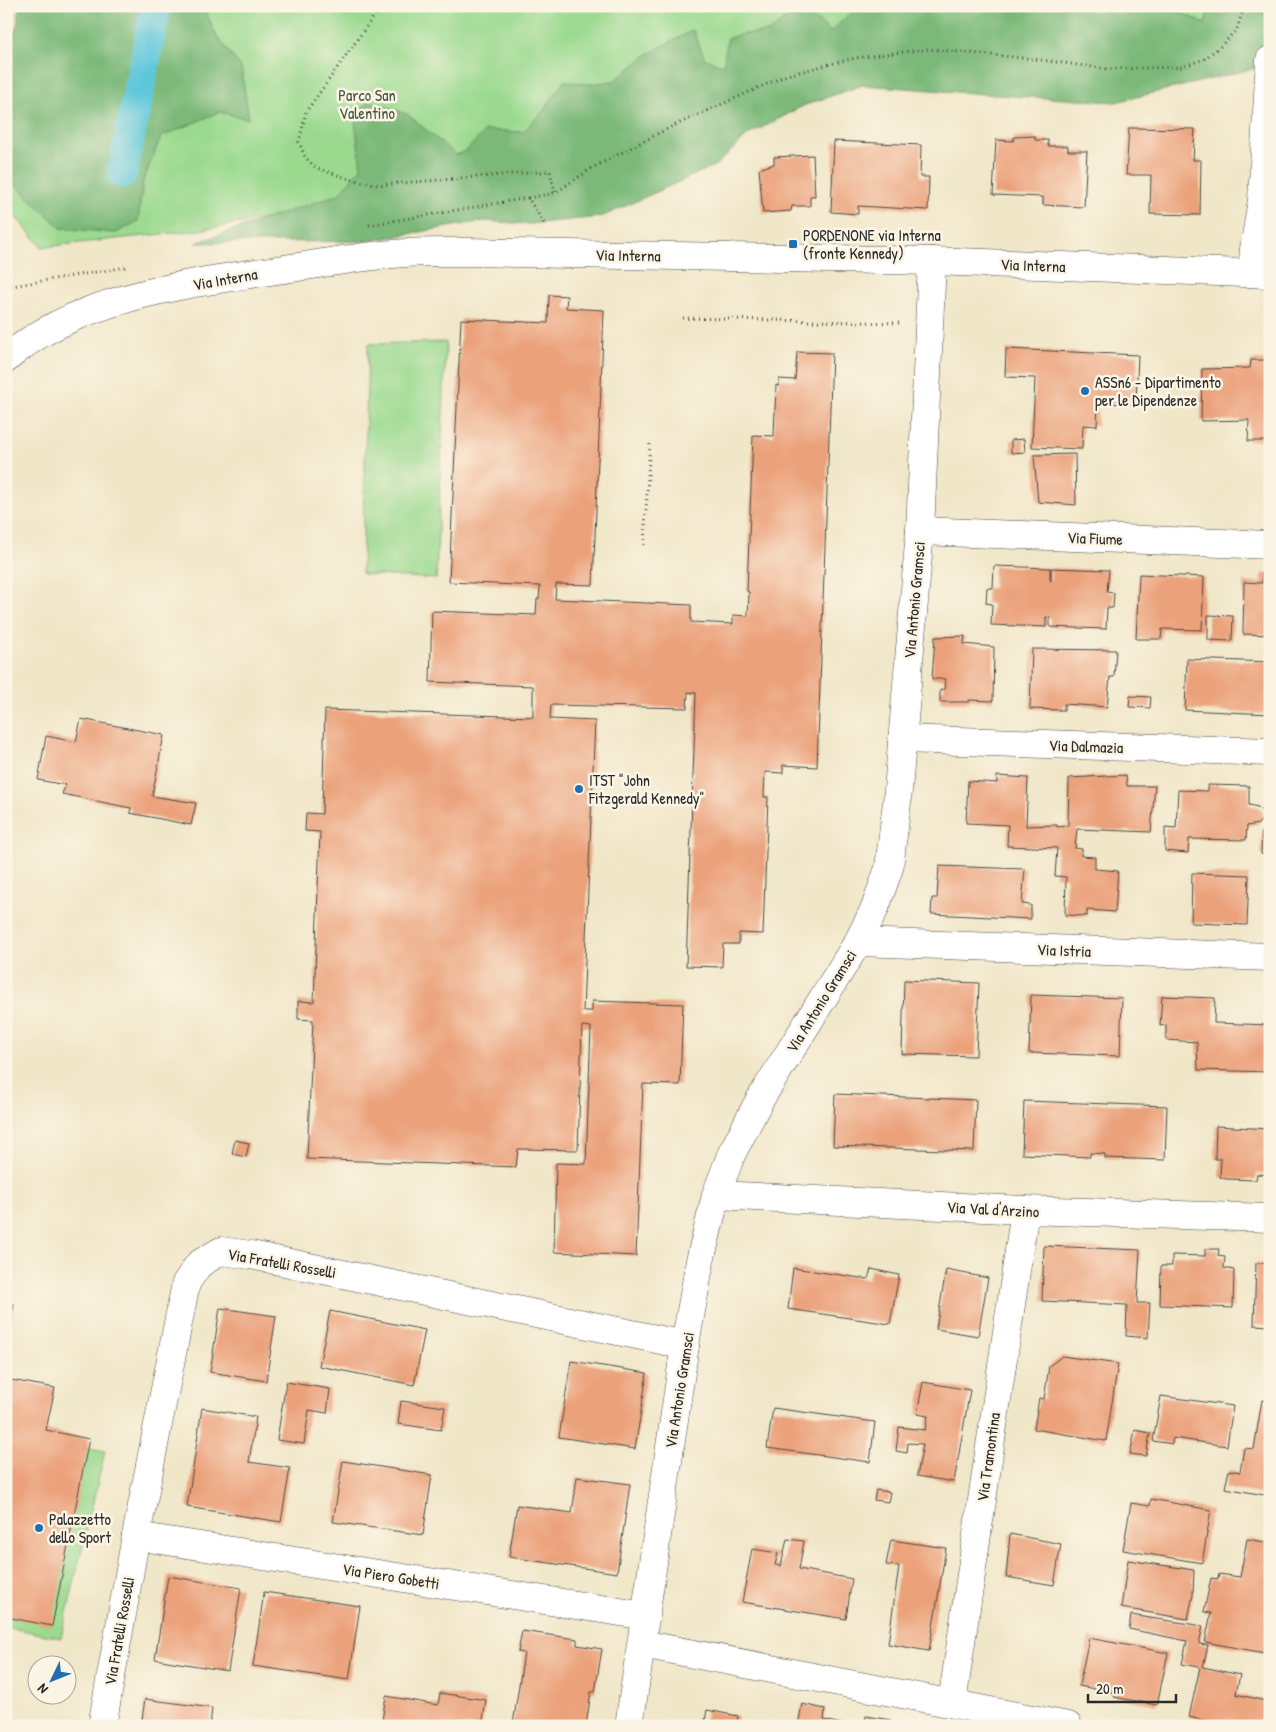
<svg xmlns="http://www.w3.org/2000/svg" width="1276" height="1732" viewBox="0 0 1276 1732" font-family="'Patrick Hand',sans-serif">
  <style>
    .green { fill: #9ad98e; stroke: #62825c }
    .forest { fill: #7bb979; stroke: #537252 }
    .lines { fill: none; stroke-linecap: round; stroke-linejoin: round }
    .canal { stroke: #5ec7db; stroke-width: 31 }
    .building { fill: #eba17a }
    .minor-casing { stroke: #494743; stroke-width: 29 }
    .path { stroke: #494743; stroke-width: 3; stroke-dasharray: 1 4; stroke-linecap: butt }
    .minor { stroke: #fff; stroke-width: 28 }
    .poi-dot { fill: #1f6fb2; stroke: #fcf5e5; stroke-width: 2 }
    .labels { text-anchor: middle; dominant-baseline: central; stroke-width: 5; stroke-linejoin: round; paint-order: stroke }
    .park-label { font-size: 16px; fill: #475644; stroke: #fcf5e5 }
    .poi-label { font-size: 16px; fill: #2b2b2b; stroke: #fcf5e5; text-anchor: start }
    .street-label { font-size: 16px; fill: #2b2b2b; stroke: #fcf5e5 }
  </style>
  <rect width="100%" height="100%" fill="#fcf5e5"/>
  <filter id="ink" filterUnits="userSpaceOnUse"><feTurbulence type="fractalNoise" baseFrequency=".02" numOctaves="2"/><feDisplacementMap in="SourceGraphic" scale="10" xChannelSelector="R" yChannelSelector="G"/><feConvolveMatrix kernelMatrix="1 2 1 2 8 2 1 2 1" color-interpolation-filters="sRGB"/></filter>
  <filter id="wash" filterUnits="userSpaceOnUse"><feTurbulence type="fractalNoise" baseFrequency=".0096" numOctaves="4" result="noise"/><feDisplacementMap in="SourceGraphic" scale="20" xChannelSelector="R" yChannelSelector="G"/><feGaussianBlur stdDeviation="1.12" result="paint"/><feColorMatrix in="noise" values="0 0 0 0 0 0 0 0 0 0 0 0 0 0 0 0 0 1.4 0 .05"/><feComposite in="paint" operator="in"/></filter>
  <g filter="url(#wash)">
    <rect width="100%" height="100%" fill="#f0e6c8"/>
    <g class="green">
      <polygon points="34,6 1260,6 1251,29 942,61 359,203 199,230 42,247 6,206 6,85"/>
      <polygon points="446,342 436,579 362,574 368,344"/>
      <polygon points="6,1433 105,1451 61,1638 6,1627"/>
    </g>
    <g class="forest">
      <polygon points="19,6 203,6 217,37 241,67 249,119 219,112 161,137 143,181 138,221 116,233 61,228 6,176 6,53 17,26"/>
      <polygon points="900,6 1157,6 1156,9 1180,12 1205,24 1209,6 1264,6 1270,51 1256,68 1116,102 1012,96 863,85 805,105 748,135 716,165 601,217 529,224 483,221 368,241 196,243 339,194 361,168 354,113 370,102 407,114 456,155 466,151 486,130 523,132 544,110 564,81 588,84 614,81 648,54 693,30 705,59 723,65 728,38 743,34 769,32 801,7 831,32 853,10"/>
    </g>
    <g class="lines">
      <polyline class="canal" points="122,173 156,6"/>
    </g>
    <g id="blocks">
      <g class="building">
        <polygon points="1129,128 1195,129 1193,160 1201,160 1200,215 1150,214 1151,175 1126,175"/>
        <polygon points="1035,136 1035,140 1048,140 1048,146 1068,146 1068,151 1087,151 1084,207 1043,205 1043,197 993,195 996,140 1013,141 1014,137"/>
        <polygon points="834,141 921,145 920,177 929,177 928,210 858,206 858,214 831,212"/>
        <polygon points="813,155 815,196 810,196 810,206 792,206 791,211 763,213 759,169 774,164 774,157"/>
        <polygon points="549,295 567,296 566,308 604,310 593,585 556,584 555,599 691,605 691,622 733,624 733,615 748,616 749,592 747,591 753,435 774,436 776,385 779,386 779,379 795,380 797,352 832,353 817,767 783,765 783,773 765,772 764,797 768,797 763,934 739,933 739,944 723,944 722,967 686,966 696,693 688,692 687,708 551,705 550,719 595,721 583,1011 592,1011 592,1001 683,1004 680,1085 643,1084 636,1256 554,1252 556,1163 586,1164 591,1027 582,1026 578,1150 518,1149 516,1167 307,1159 313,1020 298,1019 298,1001 314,1002 320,832 305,831 306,813 322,814 325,710 533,717 533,686 430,682 432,611 536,615 537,599 539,599 540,586 449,582 461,319 548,323"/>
        <polygon points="1006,349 1138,355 1136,404 1098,403 1097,426 1083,425 1082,449 1032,447 1035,378 1005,377"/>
        <polygon points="1251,360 1270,360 1270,441 1248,441 1249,420 1201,421 1202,369 1250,368"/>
        <polygon points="1024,439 1025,452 1011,453 1011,440"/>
        <polygon points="1075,454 1076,505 1038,502 1034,455"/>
        <polygon points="994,566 1050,568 1050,580 1051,581 1051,568 1109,570 1107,592 1114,593 1113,608 1107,608 1106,629 1050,627 1050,618 1046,617 1046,627 991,625 992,604 986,603 987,588 993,588"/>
        <polygon points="1262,573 1270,574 1270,635 1243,634 1244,582 1262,583"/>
        <polygon points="1139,574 1204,577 1202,630 1162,629 1161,639 1136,639"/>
        <polygon points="1208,615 1233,616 1232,641 1208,640"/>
        <polygon points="965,636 964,644 994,647 993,701 969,700 969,702 940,702 940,690 944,689 945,679 932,679 935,637"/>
        <polygon points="1032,649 1116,650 1114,677 1110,677 1107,707 1064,704 1064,710 1030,709"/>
        <polygon points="1187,659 1270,662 1270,714 1185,710"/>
        <polygon points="1130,696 1151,697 1150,708 1129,707"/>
        <polygon points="81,719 164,735 152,796 196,803 191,825 130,813 131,808 62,794 66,785 38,780 46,736 76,742"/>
        <polygon points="1126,775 1127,786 1155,786 1151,832 1077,829 1075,848 1082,849 1081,856 1095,857 1095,869 1118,871 1115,912 1087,910 1087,916 1065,915 1066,877 1055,876 1057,848 1007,846 1008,825 966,823 968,781 997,783 997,776 1028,778 1026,826 1057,825 1057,827 1068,826 1069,778"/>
        <polygon points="1208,785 1249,786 1249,805 1258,807 1262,811 1263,818 1258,824 1247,826 1246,840 1189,839 1188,853 1165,851 1165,827 1176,828 1178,790 1208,791"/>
        <polygon points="1262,829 1270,829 1270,855 1261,854"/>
        <polygon points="939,866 1025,869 1022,904 1031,905 1031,919 931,914 932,898 937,898"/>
        <polygon points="1192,873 1249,875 1247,925 1191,923"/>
        <polygon points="904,980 979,983 976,1056 902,1054"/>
        <polygon points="1031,995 1122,998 1120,1056 1029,1053"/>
        <polygon points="1162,996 1215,998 1214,1023 1270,1025 1270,1072 1198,1070 1197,1042 1166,1040 1166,1025 1160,1026"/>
        <polygon points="835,1094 976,1100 974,1151 833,1146"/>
        <polygon points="1024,1101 1167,1106 1165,1160 1105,1158 1105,1154 1090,1153 1090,1157 1022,1154"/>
        <polygon points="1216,1126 1270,1129 1270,1175 1257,1174 1256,1180 1226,1179 1220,1177 1221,1159 1215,1159"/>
        <polygon points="235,1140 249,1143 246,1157 232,1154"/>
        <polygon points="1044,1246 1140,1250 1137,1303 1150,1303 1148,1338 1126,1336 1127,1305 1042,1301"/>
        <polygon points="1205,1249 1219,1249 1218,1256 1225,1257 1224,1268 1234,1270 1233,1308 1160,1305 1161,1266 1172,1266 1172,1255 1205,1256"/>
        <polygon points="1256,1263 1270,1264 1270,1326 1254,1325"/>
        <polygon points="793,1268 868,1279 871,1269 899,1275 890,1324 788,1309"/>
        <polygon points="946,1270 988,1278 978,1336 936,1329"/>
        <polygon points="6,1302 14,1304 7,1337 6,1337"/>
        <polygon points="220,1308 276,1316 266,1381 210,1372"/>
        <polygon points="330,1311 425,1330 414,1385 319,1366"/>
        <polygon points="1062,1356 1118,1364 1106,1441 1034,1429 1039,1398 1044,1399 1049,1366"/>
        <polygon points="571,1361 647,1373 635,1449 559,1437"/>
        <polygon points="6,1379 55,1388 46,1430 89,1439 52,1626 6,1617"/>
        <polygon points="286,1382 330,1389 327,1413 309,1410 304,1444 277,1440"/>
        <polygon points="923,1382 970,1390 954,1482 917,1476 923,1444 908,1443 907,1453 896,1451 899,1427 925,1430 928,1416 917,1414"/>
        <polygon points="1161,1396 1233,1406 1227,1446 1173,1438 1172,1444 1153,1441"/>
        <polygon points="1262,1400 1270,1401 1270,1496 1225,1488 1229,1470 1240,1472 1244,1448 1254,1449"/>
        <polygon points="401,1401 445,1407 441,1430 398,1424"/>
        <polygon points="202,1408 256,1417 249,1462 290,1468 281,1522 187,1507"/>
        <polygon points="773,1408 875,1422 870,1462 767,1448"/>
        <polygon points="1135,1430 1150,1433 1146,1456 1130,1454"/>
        <polygon points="343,1461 432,1475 423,1535 333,1522"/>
        <polygon points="577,1477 630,1484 617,1573 509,1557 517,1505 572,1513"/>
        <polygon points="876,1490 890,1492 888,1502 874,1500"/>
        <polygon points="1151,1499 1211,1510 1202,1563 1123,1550 1131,1503 1150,1506"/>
        <polygon points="1010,1534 1061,1544 1054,1585 1006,1577"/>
        <polygon points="787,1539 804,1541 799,1569 852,1579 846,1619 742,1602 752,1549 778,1553 775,1565 781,1566"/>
        <polygon points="1247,1539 1270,1543 1270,1654 1205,1642 1211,1613 1204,1612 1211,1578 1218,1579 1219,1574 1240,1577"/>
        <polygon points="891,1540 946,1548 929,1651 888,1644 899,1566 886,1565"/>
        <polygon points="1128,1560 1194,1570 1193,1595 1188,1619 1121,1608"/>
        <polygon points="168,1576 241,1588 228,1671 155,1659"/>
        <polygon points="264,1592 360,1606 349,1680 253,1666"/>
        <polygon points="1131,1615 1203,1626 1199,1644 1208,1645 1203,1667 1240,1675 1236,1694 1270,1702 1270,1726 1218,1726 1219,1724 1189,1717 1200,1667 1182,1664 1187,1641 1129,1629"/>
        <polygon points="522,1631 577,1639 577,1645 602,1649 595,1692 591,1692 586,1726 528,1726 513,1724 524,1653 518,1652"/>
        <polygon points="1089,1638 1168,1653 1157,1705 1114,1697 1116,1693 1079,1686"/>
        <polygon points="440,1693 486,1700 482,1726 381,1726 386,1696 438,1705"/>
        <polygon points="145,1699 212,1708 210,1726 141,1726"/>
        <polygon points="802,1704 825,1709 824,1720 850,1726 798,1726"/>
        <polygon points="707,1710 738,1716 737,1724 742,1726 704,1726"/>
        <polygon points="866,1716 891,1720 890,1726 864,1726"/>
      </g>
    </g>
  </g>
  <g filter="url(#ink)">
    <use href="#blocks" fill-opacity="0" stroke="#494743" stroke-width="1"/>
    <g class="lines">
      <g class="minor-casing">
        <g id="minor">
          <polyline points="1252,273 1254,249 1262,200 1270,60"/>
          <path d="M6,359c67,-61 184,-76 271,-89 39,-5 77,-13 116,-16 25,-3 51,-2 76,-2l463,9 338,13"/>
          <polyline points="920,531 1270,545"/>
          <polyline points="902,739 1270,752"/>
          <polyline points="858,942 1270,957"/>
          <polyline points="716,1195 1025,1210 1270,1218"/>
          <polyline points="136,1536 646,1616"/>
          <polyline points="642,1644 1068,1726"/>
          <polyline points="952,1703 1025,1210"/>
          <polyline points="102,1726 136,1536 186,1283 199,1264 221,1251 251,1255 685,1345"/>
          <polyline points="629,1726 685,1345 700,1261 716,1195 731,1155 759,1101 858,942 875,908 889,868 897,802 920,531 932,261"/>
        </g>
      </g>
      <g class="path">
        <polyline points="381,6 306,112 299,142 305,157 316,168 353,180 378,185 550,171 555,193 592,168 671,127 787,75 855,58 928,49 1034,59 1108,69 1182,67 1204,59 1221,46 1237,29 1244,6"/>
        <polyline points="1264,6 1270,24"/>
        <polyline points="528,198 555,193"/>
        <polyline points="369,225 528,198 545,225"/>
        <polyline points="6,287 126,267"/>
        <polyline points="683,318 900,323"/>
        <polyline points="644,545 650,442"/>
      </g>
      <use href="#minor" class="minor"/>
    </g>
  </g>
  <g class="poi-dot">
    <rect x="788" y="239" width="10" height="10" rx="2.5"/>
    <circle cx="1085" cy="391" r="5"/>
    <circle cx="579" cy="789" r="5"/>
    <circle cx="39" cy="1528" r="5"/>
  </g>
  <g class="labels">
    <g class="park-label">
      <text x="367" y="95">Parco San<tspan x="367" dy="18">Valentino</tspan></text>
    </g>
    <g class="poi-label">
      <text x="803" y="235">PORDENONE via Interna<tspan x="803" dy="18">(fronte Kennedy)</tspan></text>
      <text x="1095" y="382">ASSn6 - Dipartimento<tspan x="1095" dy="18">per le Dipendenze</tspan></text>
      <text x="589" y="780">ITST "John<tspan x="589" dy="18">Fitzgerald Kennedy"</tspan></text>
      <text x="49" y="1519">Palazzetto<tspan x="49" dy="18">dello Sport</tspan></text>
    </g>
    <g class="street-label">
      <text transform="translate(628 255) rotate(1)">Via Interna</text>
      <text transform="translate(1033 265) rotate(2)">Via Interna</text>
      <text transform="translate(225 279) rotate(-10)">Via Interna</text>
      <text transform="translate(1095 538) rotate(2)">Via Fiume</text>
      <text transform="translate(914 600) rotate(-85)">Via Antonio Gramsci</text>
      <text transform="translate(1086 746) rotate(2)">Via Dalmazia</text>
      <text transform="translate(1064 950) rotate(2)">Via Istria</text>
      <text transform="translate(821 1001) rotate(-58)">Via Antonio Gramsci</text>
      <text transform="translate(993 1209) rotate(3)">Via Val d'Arzino</text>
      <text transform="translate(282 1263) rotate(10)">Via Fratelli Rosselli</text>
      <text transform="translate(679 1390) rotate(-81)">Via Antonio Gramsci</text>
      <text transform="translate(988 1457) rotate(-82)">Via Tramontina</text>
      <text transform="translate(391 1576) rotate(9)">Via Piero Gobetti</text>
      <text transform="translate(119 1631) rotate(-80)">Via Fratelli Rosselli</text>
    </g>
  </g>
  <rect width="1276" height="1732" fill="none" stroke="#fcf5e5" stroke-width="25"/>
  <g transform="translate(52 1680) rotate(227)"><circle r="24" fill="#fcf5e5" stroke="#a8a49b"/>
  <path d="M0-4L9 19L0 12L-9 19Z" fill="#1f6fb2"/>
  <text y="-8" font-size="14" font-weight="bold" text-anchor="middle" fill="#2b2b2b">N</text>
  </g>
  <path d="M1088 1694v8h88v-8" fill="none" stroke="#2b2b2b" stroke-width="2.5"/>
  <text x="1096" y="1694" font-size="15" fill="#2b2b2b" stroke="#fcf5e5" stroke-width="4" paint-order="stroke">20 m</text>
</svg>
